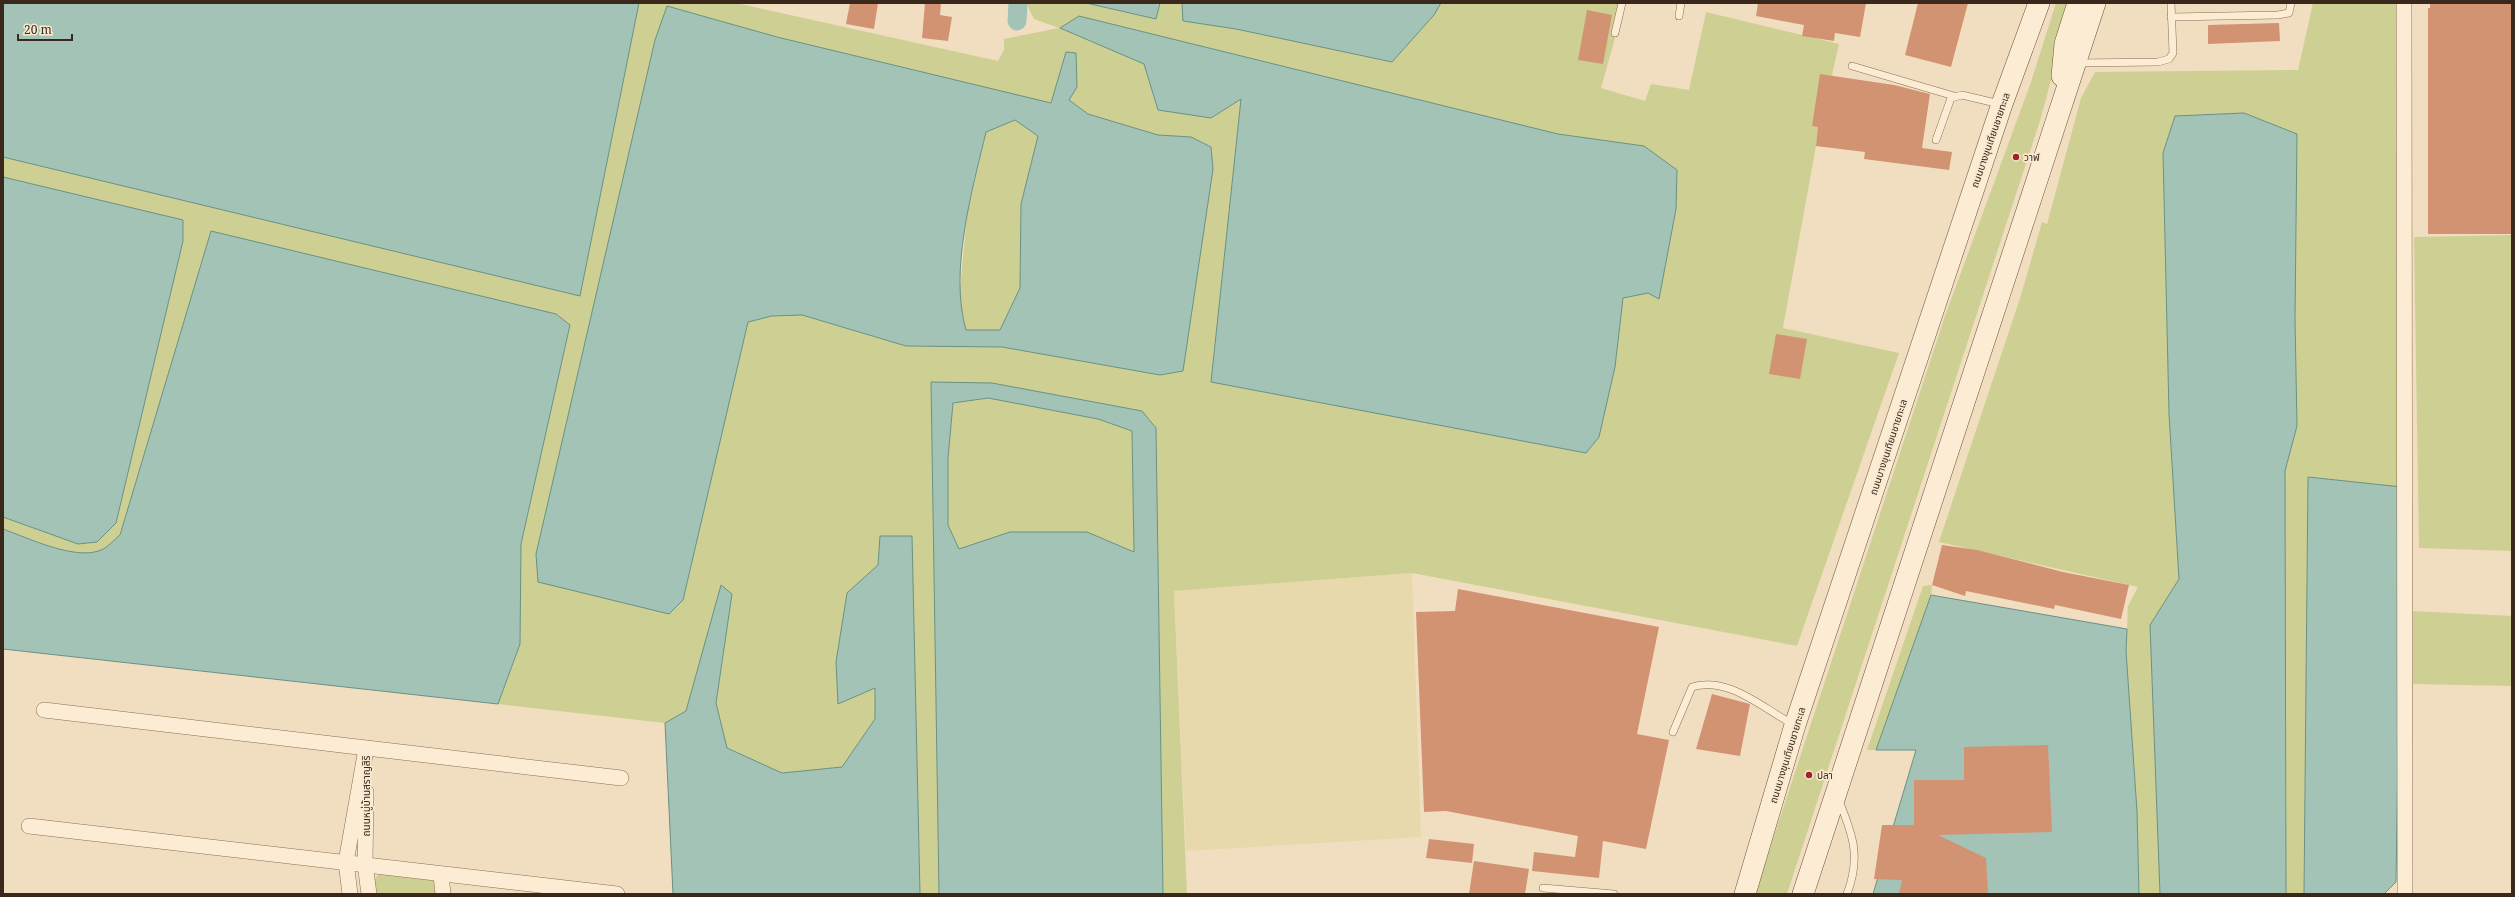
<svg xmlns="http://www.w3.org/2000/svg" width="2515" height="897" viewBox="0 0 2515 897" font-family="'Noto Serif','Noto Sans Thai',serif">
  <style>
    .farmland { fill: #e7d9ac }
    .green { fill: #ced093; fill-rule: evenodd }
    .water { fill: #a3c3b7; stroke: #699184; fill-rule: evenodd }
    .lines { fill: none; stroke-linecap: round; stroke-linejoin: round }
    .canal { stroke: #a3c3b7; stroke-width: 19 }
    .building { fill: #d29373 }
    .lane-casing { stroke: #8b6e56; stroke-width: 8 }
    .street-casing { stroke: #8b6e56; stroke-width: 16 }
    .secondary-casing { stroke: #6d4f3a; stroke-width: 22 }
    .lane { stroke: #fbecd3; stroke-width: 7 }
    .street { stroke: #fbecd3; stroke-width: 15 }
    .secondary { stroke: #fbecd3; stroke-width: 21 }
    .poi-dot { fill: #9f222d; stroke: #f8e9d0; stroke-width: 1.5 }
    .labels { text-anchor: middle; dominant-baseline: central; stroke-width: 3.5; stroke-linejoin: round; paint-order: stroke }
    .street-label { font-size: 10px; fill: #3a281c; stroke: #f8e9d0 }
    .poi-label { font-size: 10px; fill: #3a281c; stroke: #f8e9d0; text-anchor: start }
  </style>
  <rect width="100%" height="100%" fill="#f1dec0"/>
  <polygon class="farmland" points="1412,573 1421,837 1186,851 1174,591"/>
  <g class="green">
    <path d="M639,3h97l262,58 6,-11v-11l55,-11 -25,-9 -8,-16h60l70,16 4,-16h22l1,18 53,8 156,33 42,-47 7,-12h184l-24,85 44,13 6,-17 38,6 17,-78 133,32 -23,102 -33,182 116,25 -102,293 -385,-73 -238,18 13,303h-24l-7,-466 -225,-46 8,512h-19l-9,-358 -64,57 -9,111 37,-16v31l-33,48 -60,6 -55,-25 -11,-45 16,-109 -11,-9 -35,126 -21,12 -167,-19 22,-60 1,-100 49,-218 -359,-95 -91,304c-6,5 -12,12 -19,15 -25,11 -73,-12 -98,-21v-12l75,27 105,-303v-21l-180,-43v-20l577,139zM667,6l110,31 275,67 14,-52 2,48 20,14 70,21 33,2 20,10 2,22 -31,202 -22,4 -158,-28 -96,-1 -104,-31 -30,1 -24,6zM1079,16l479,118 86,12 15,153 -11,-6 -25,5 -8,69 -404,15 30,-284 -83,12 -14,-46 -84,-36z"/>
    <polygon points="2056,3 2072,3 2040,121 1787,894 1755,894 1945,316 2031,82"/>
    <polygon points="2313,3 2397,3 2402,487 2308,477 2304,894 2286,894 2285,471 2297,426 2295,319 2163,153 2169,414 2179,579 2150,625 2160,894 2139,894 2137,811 2126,651 2128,606 2138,587 1939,542 2021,295 2042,222 2047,224 2081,98 2095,72 2298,70"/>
    <polygon points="1015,120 1038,136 1021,204 1020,288 1000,330 966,330 959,299 967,215 986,132"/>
    <polygon points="2512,235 2512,551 2419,548 2414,237"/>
    <polygon points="988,398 1098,419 1132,431 1134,552 1087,532 1010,532 959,549 948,525 948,458 953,403"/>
    <polygon points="1932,585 1931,596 1876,750 1867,750 1923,586"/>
    <polygon points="2413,611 2512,616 2512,686 2413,684"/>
    <polygon points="379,874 433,877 437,894 376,894 373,881"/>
  </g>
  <g class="water">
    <polygon points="3,3 639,3 580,296 3,157"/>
    <polygon points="1086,3 1160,3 1156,19"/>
    <polygon points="1182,3 1441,3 1434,15 1392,62 1236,29 1183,21"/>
    <path d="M667,6l110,31 274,66 15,-51 10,1 1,34 -8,13 19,14 70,21 33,2 20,10 2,22 -30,202 -23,4 -158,-28 -96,-1 -104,-31 -30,1 -24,6 -65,278 -14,14 -131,-32 -2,-28 119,-514zM1015,120l23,16 -17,68 -1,84 -20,42h-34c-17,-59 6,-139 20,-198z"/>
    <polygon points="1079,16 1558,134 1644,146 1677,170 1676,209 1659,299 1648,293 1623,298 1615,367 1599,437 1586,453 1211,382 1241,99 1211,118 1158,110 1144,64 1060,28"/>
    <polygon points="2244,113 2297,134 2295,319 2297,426 2285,471 2286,894 2160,894 2150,625 2179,579 2169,414 2163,153 2175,116"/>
    <polygon points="3,177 183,220 183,241 116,523 97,542 78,544 3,517"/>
    <path d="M211,231l345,83 14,11 -49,219 -1,100 -22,60 -495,-55v-120c25,9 73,32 98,21 7,-3 13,-10 19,-15z"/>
    <path d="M931,382l61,1 150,28 14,17 7,466h-224zM988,398l110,21 34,12 2,121 -47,-20h-77l-51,17 -11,-24v-67l5,-55z"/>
    <polygon points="2308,477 2402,487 2396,882 2384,894 2304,894"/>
    <polygon points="880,536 912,536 920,894 673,894 665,723 686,711 721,585 732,594 716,703 727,748 782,773 842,767 875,719 875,688 838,704 836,662 847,593 878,565"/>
    <polygon points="1931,595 2127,629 2126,651 2137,811 2139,894 1873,894 1916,750 1876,750"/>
  </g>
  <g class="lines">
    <polyline class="canal" points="1017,21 1018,3"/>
  </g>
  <g class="building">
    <polygon points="850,3 878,3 874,29 846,24"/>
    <polygon points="925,3 941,3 940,15 952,17 948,41 922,38"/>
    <polygon points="1758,3 1866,3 1860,37 1835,33 1834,41 1802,36 1804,25 1756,16"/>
    <polygon points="1918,3 1968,3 1951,67 1905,55"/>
    <polygon points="2430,3 2512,3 2512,234 2428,234 2428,8 2430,8"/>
    <polygon points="1587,10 1612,15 1603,64 1578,60"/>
    <polygon points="2279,23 2280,41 2208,44 2208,25"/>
    <polygon points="1820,74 1894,85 1930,94 1922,148 1952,152 1949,170 1864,159 1865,152 1816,146 1818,127 1812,126"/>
    <polygon points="1776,334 1807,339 1800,379 1769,374"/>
    <polygon points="1942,545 1977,550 2063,572 2129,585 2121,619 2055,605 2054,609 1966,591 1965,596 1932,585"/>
    <polygon points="1458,589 1659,627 1637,734 1669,740 1646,849 1603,841 1599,878 1532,871 1534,852 1575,857 1578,836 1446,811 1424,812 1416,612 1455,611"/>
    <polygon points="1712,694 1750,704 1740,756 1696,749"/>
    <polygon points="2048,745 2052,832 1938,835 1986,858 1988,894 1899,894 1902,880 1874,879 1882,825 1914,825 1914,780 1964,780 1964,747"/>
    <polygon points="1429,839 1474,844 1472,863 1426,858"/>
    <polygon points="1474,861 1529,869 1525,894 1469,894"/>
  </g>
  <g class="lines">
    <g class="lane-casing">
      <g id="lane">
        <polyline points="1679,16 1681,3"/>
        <polyline points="2171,17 2278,15 2289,13 2291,3"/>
        <polyline points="1615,33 1622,3"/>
        <polyline points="2077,63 2158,62 2169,59 2173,53 2171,3"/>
        <polyline points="1852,66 1954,96"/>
        <polyline points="1936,140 1951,98 1962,95 2000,104"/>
        <path d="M1673,732l19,-45c37,-11 70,21 101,37"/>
        <path d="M1839,801c14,34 22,56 8,93"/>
        <polyline points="1543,888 1614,894"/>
      </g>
    </g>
    <g class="street-casing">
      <g id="street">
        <polyline points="2404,3 2405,894"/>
        <polyline points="44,710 621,778"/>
        <polyline points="366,792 365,864 369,894"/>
        <polyline points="29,826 617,894"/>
        <polyline points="441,875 443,894"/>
        <polyline points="350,894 346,862 366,749"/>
      </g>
    </g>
    <g class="secondary-casing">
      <g id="secondary">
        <polyline points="2062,76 2065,44 2078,3"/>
        <polyline points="1745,894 1795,725 2002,104 2039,3"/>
        <polyline points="1803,894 2095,3"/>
      </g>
    </g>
    <use href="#lane" class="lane"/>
    <use href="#street" class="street"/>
    <use href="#secondary" class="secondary"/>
  </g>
  <g class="poi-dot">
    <circle cx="2016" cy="157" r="4"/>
    <circle cx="1809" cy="775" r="4"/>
  </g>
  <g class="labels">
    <g class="street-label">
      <text transform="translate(1990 140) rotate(-71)">ถนนบางขุนเทียนชายทะเล</text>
      <text transform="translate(1888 447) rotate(-72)">ถนนบางขุนเทียนชายทะเล</text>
      <text transform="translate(1787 755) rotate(-73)">ถนนบางขุนเทียนชายทะเล</text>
      <text transform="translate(366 796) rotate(-90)">ถนนหมู่บ้านสราญสิริ</text>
    </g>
    <g class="poi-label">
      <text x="2024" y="157">วาฬ</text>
      <text x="1817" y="775">ปลา</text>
    </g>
  </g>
  <rect width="2515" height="897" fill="none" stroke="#3a281c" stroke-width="8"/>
  <path d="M18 34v6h54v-6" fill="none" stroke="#3a281c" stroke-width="2"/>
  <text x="24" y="34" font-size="12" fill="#3a281c" stroke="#f8e9d0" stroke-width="3" paint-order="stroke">20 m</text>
</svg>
